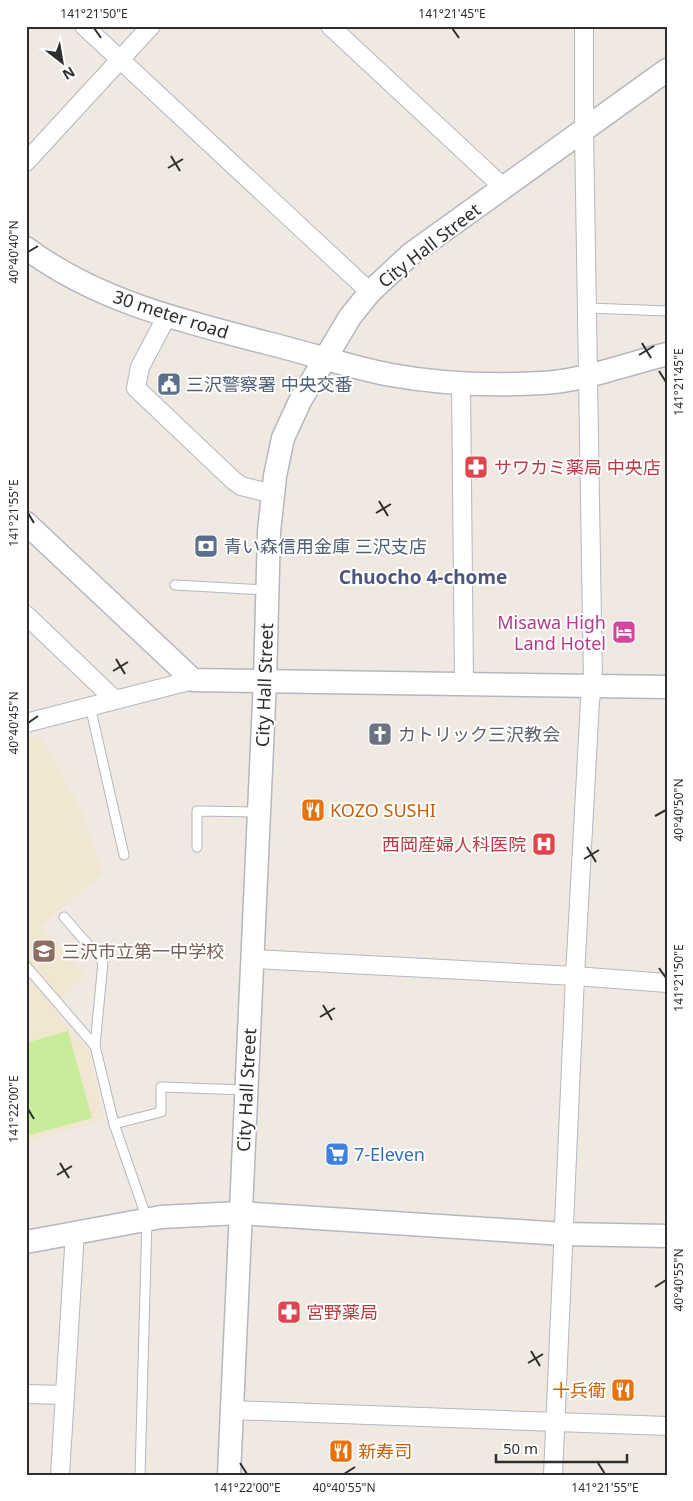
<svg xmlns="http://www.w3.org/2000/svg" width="693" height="1501" viewBox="0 0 693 1501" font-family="'Noto Sans','Noto Sans JP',sans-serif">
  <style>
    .education { fill: #f0e6d1 }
    .pitch { fill: #c9ec9a }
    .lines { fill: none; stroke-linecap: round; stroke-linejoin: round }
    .service-casing { stroke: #b4b7c1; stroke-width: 11 }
    .minor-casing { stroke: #b4b7c1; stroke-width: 20 }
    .tertiary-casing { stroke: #b4b7c1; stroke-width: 25 }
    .service { stroke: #fff; stroke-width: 9 }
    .minor { stroke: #fff; stroke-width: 18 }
    .tertiary { stroke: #fff; stroke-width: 22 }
    .ticks { fill: none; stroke: #2e2e2e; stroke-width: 2 }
    .labels { text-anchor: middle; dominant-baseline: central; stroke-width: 4; stroke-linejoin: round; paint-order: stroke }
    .street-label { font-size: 18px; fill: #2e2e2e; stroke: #fff }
    .service-label { font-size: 18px; fill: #4e5e75; stroke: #fff; text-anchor: start }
    .health-label { font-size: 18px; fill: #be3a42; stroke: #fff; text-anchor: start }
    .hotel-label { font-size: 18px; fill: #b23c85; stroke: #fff; text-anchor: end }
    .worship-label { font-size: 18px; fill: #5b616d; stroke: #fff; text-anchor: start }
    .food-label { font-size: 18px; fill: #c56008; stroke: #fff; text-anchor: start }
    .education-label { font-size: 18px; fill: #785e54; stroke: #fff; text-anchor: start }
    .shop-label { font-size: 18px; fill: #366cbe; stroke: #fff; text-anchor: start }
    .neighbourhood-label { font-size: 19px; font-weight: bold; fill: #4d5680; stroke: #fff }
    .neatline { fill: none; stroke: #2e2e2e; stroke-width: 2 }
    .ticks-label { font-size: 12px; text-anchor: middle; fill: #2e2e2e }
  </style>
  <rect width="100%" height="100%" fill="#efe9e1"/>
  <polygon class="education" points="40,736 82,811 102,874 40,926 85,976 51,1006 88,1050 104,1120 26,1142 26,740"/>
  <polygon class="pitch" points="68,1031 92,1118 26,1136 26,1043"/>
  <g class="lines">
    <g class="service-casing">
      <g id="service">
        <polyline points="588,308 667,311"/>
        <polyline points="175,585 267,590"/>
        <polyline points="90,706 124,855"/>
        <polyline points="197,847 197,811 259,812"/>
        <polyline points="64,917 103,962 95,1046"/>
        <polyline points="26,966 95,1046 114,1124 147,1219 140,1475"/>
        <polyline points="114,1124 161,1112 161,1087 245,1090"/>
      </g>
    </g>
    <g class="minor-casing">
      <g id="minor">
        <polyline points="84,26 370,292"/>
        <polyline points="330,26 504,188"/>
        <polyline points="26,162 151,26"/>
        <polyline points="167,316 140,367 136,388 234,481 241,486 273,494"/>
        <polyline points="461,384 464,682"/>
        <polyline points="26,615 114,699"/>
        <polyline points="26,723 193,680"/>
        <polyline points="253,959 575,976 667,983"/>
        <polyline points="26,1394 65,1395"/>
        <polyline points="232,1410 667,1426"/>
        <polyline points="60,1475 75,1232"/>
        <polyline points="553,1475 575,976 590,701 593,684 584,130 584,26"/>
      </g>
    </g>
    <g class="tertiary-casing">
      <g id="tertiary">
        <path d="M26,248c71,53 156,73 241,95 41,10 82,24 124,32 50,9 100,11 151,8 41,-2 85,-19 125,-29"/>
        <polyline points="26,523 193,680 667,687"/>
        <polyline points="26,1242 161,1217 240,1213 564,1234 667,1236"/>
        <polyline points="229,1475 265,680 269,532 275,476 283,438 301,399 350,317 370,292 411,254 667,70"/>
      </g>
    </g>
    <use href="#service" class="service"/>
    <use href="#minor" class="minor"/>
    <use href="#tertiary" class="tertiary"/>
  </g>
  <path class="ticks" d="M94,28l7,10M452,28l7,10M171,156l9,15M168,168l15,-9M28,252l10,-6M642,343l9,15M639,355l15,-9M659,371l7,11M379,501l9,15M28,513l6,10M376,513l15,-9M116,659l9,15M113,671l15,-9M28,723l10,-7M655,816l11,-6M587,847l9,15M584,859l15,-9M659,968l7,10M323,1005l9,15M320,1017l15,-9M28,1109l6,10M60,1163l9,15M57,1175l15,-9M655,1287l11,-7M531,1351l9,15M528,1363l15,-9M240,1463l7,11M598,1463l7,11M344,1474l11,-7"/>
  <defs>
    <g id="civic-square" transform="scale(1.25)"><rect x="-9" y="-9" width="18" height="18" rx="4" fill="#5c6f8a" stroke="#fff"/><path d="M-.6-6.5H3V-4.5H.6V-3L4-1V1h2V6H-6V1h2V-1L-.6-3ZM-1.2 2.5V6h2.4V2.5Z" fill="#fff"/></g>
    <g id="pharmacy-square" transform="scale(1.25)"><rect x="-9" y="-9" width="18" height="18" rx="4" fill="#e0444e" stroke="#fff"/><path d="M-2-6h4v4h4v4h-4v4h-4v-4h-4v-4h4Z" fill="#fff"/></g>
    <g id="bank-square" transform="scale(1.25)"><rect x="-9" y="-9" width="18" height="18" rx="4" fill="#5c6f8a" stroke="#fff"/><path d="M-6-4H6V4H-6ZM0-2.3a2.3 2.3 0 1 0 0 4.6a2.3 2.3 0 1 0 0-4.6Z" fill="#fff"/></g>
    <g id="hotel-square" transform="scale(1.25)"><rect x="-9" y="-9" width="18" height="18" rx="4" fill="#d1479c" stroke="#fff"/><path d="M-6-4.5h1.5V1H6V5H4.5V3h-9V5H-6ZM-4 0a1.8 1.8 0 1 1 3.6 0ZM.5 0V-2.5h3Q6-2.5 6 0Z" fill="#fff"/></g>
    <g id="church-square" transform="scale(1.25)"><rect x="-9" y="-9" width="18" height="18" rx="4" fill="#6b7280" stroke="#fff"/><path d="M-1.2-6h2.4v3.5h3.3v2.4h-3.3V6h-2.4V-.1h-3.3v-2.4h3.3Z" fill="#fff"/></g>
    <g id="restaurant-square" transform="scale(1.25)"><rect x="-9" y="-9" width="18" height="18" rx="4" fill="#e8710a" stroke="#fff"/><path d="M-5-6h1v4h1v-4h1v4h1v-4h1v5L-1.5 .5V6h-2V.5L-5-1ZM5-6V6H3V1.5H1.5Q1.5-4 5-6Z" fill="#fff"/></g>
    <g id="hospital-square" transform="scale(1.25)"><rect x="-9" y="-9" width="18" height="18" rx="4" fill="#e0444e" stroke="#fff"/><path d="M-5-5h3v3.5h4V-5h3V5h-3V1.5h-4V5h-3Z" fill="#fff"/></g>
    <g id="school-square" transform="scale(1.25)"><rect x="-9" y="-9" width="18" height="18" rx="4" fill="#8d6e63" stroke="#fff"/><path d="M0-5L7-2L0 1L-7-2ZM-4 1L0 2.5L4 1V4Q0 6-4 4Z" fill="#fff"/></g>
    <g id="supermarket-square" transform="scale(1.25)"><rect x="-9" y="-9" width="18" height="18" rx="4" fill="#3f7fe0" stroke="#fff"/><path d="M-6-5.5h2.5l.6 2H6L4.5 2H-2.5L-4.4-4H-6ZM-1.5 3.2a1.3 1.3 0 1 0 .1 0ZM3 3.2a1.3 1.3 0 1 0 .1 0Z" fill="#fff"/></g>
  </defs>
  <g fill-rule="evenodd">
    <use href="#civic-square" x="169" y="384"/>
    <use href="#pharmacy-square" x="476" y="467"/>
    <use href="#bank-square" x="206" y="546"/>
    <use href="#hotel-square" x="624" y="632"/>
    <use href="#church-square" x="380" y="734"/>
    <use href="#restaurant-square" x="313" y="810"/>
    <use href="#hospital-square" x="544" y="844"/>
    <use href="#school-square" x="44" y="951"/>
    <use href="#supermarket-square" x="337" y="1154"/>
    <use href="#pharmacy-square" x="289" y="1312"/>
    <use href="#restaurant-square" x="623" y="1390"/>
    <use href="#restaurant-square" x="341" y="1451"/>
  </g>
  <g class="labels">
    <g class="street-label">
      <text transform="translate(429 245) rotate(-38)">City Hall Street</text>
      <text transform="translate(171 314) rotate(18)">30 meter road</text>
      <text transform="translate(264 685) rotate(-88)">City Hall Street</text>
      <text transform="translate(246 1090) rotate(-87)">City Hall Street</text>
    </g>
    <g class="service-label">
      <text x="186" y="384">三沢警察署 中央交番</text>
      <text x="224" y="546">青い森信用金庫 三沢支店</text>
    </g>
    <g class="health-label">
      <text x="494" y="467">サワカミ薬局 中央店</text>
      <text x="526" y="844" text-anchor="end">西岡産婦人科医院</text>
      <text x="306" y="1312">宮野薬局</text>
    </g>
    <g class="hotel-label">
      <text x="606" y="622">Misawa High<tspan x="606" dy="21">Land Hotel</tspan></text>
    </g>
    <g class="worship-label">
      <text x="398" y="734">カトリック三沢教会</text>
    </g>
    <g class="food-label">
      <text x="330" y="810">KOZO SUSHI</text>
      <text x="606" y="1390" text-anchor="end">十兵衛</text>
      <text x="358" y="1451">新寿司</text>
    </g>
    <g class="education-label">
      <text x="62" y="951">三沢市立第一中学校</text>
    </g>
    <g class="shop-label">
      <text x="354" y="1154">7-Eleven</text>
    </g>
    <g class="neighbourhood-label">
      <text x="423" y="577">Chuocho 4-chome</text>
    </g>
  </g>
  <rect width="693" height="1501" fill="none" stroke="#ffffff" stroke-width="55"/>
  <g transform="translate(62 62) rotate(149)" stroke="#ffffff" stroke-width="4" paint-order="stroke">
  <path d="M0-4L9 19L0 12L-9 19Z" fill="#2e2e2e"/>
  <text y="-8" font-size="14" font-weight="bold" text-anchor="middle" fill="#2e2e2e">N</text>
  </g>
  <path d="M496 1454v8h131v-8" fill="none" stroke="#2e2e2e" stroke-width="2.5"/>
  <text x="503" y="1454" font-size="15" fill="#2e2e2e" stroke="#ffffff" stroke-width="4" paint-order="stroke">50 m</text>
  <rect x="28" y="28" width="638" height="1446" class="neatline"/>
  <g class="ticks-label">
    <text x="94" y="18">141°21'50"E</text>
    <text x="452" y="18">141°21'45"E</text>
    <text transform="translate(14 252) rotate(-90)" y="4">40°40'40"N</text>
    <text transform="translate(679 382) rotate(-90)" y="4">141°21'45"E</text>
    <text transform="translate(14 513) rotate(-90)" y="4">141°21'55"E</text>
    <text transform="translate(14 723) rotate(-90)" y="4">40°40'45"N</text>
    <text transform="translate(679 810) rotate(-90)" y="4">40°40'50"N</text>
    <text transform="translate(679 978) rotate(-90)" y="4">141°21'50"E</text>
    <text transform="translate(14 1109) rotate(-90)" y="4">141°22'00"E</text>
    <text transform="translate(679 1280) rotate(-90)" y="4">40°40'55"N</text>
    <text x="247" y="1492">141°22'00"E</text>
    <text x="344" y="1492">40°40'55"N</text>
    <text x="605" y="1492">141°21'55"E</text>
  </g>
</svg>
